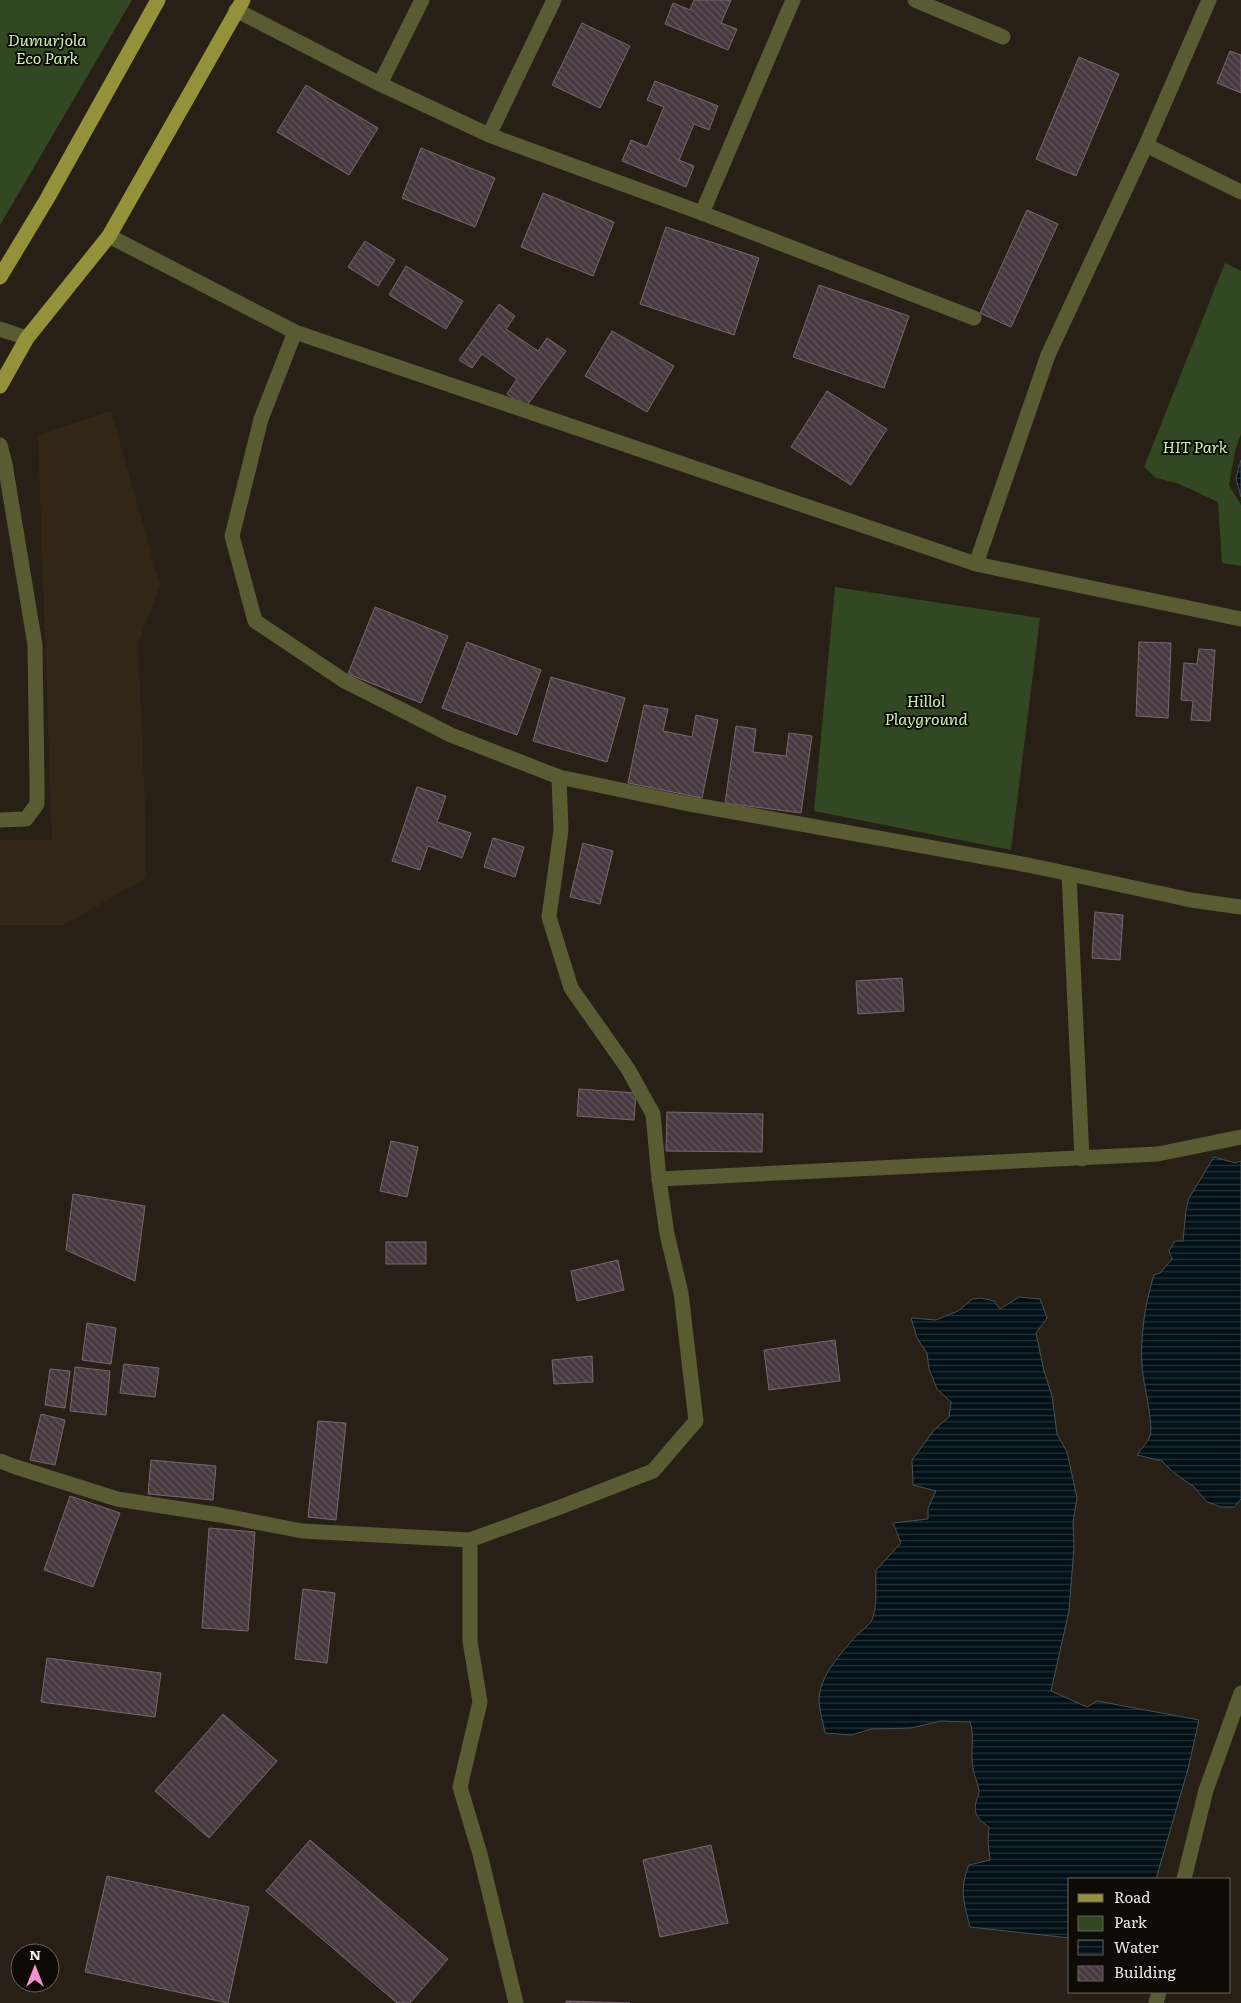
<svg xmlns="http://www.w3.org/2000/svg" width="1241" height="2003" viewBox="0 0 1241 2003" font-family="Literata,serif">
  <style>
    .built { fill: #322717 }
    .green { fill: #314823 }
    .water { fill: url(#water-rules); stroke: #485254 }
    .building { fill: url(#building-back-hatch); stroke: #77686f }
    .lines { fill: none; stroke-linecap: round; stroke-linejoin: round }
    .minor { stroke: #5a5a33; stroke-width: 15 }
    .major { stroke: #93923a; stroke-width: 15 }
    .labels { text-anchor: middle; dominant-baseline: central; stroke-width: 4; stroke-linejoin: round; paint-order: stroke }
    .park-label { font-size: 16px; font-style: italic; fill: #c9f4b0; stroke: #0e0b07 }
  </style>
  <defs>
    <pattern id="water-rules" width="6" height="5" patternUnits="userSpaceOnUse" patternTransform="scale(1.25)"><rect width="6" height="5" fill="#011117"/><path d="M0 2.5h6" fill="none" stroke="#263438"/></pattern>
    <pattern id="building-back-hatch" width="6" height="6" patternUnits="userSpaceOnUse" patternTransform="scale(1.25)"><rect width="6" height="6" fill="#473940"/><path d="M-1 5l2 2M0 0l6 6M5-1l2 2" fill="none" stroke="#62565b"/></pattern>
  </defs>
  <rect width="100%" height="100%" fill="#282016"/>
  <polygon class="built" points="111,411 160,585 138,644 146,830 146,878 63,925 0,925 0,840 52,840 38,435"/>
  <g class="green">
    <polygon points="0,0 132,0 0,225"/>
    <polygon points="1225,263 1241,271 1241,434 1235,451 1229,485 1241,505 1241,566 1222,563 1218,502 1177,483 1156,478 1144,467"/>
    <polygon points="835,587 1040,618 1011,850 814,811"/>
  </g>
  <g class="water">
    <polygon points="1241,460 1241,497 1236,478"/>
    <path d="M1214,1157l21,6 6,-2v338l-7,8h-13l-14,-5 -13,-15 -21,-15 -11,-11 -25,-6c4,-6 11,-13 13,-19 4,-11 -7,-54 -8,-69 -2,-30 3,-64 12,-92l6,-2 12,-14 -3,-8 6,-10h8l3,-31 3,-12z"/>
    <path d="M1019,1297l21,2 7,19 -11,15 8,38 8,25 5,38 10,18 10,46 -4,24 1,25 -5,64 -18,80 36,16 10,-6 102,19 -11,49 -32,110h-86v59l-100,-11c-6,-23 -11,-39 -1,-62l21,-5 -2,-18 1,-15c-10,-7 -16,-12 -13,-25 1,-4 3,-6 3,-11 -1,-8 -5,-15 -6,-23 -3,-15 2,-33 -3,-46l-29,-1 -30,7 -40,1 -20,6 -26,-2c-2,-10 -5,-21 -6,-31 0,-26 19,-44 34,-63 5,-6 15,-12 19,-19 6,-15 3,-35 4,-50l25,-27 -8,-20 35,-4v-11l8,-17 -23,-6 -1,-25 22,-30 15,-13 2,-15 -14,-13 -8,-20 -2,-16 -10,-15 -6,-20 25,2 22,-9 14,-12 9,-1 13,3 6,8z"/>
  </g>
  <g class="building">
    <polygon points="694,0 731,0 721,23 737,29 728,50 665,24 673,3 690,10"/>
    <polygon points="582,23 630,46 600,108 552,85"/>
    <polygon points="1230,51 1241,55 1241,93 1217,83"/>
    <polygon points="1079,57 1119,74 1076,176 1036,159"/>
    <polygon points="655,81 718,106 709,130 694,124 679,160 694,166 686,187 622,161 631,140 647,147 664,107 647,100"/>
    <polygon points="306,85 378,128 349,175 277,132"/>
    <polygon points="421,148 495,178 475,227 402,198"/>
    <polygon points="543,193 614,222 593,276 521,247"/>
    <polygon points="1027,210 1058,224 1011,327 980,313"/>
    <polygon points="666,227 759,258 734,335 640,304"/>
    <polygon points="365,241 395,260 378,286 348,267"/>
    <polygon points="406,266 463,301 446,329 389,295"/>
    <polygon points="819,285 909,316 884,388 793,357"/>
    <polygon points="499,304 515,316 506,329 538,351 547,338 566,351 526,407 507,394 517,379 482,354 472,368 459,360"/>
    <polygon points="612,331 674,366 647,412 585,376"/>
    <polygon points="827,391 887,429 851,485 791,447"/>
    <polygon points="375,607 448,636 421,703 348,674"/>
    <polygon points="467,642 541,670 517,735 442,708"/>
    <polygon points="1139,642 1171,643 1168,718 1136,716"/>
    <polygon points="1199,649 1215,650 1210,721 1191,720 1193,701 1181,700 1184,663 1197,664"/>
    <polygon points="551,677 625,698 607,762 533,741"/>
    <polygon points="644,705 668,709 663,731 692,737 696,715 718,720 702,798 628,783"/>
    <polygon points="736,726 756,729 753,752 786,756 789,733 812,736 801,813 725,803"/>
    <polygon points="417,787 446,796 437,822 471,833 462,858 428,846 420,870 392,861"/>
    <polygon points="493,838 524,847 515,877 484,867"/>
    <polygon points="583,843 613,851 600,904 570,897"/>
    <polygon points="1095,912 1123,915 1120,960 1092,958"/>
    <polygon points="902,978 904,1011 858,1014 856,981"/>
    <polygon points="579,1089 636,1093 634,1120 577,1116"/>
    <polygon points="667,1112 763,1114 762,1152 666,1151"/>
    <polygon points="391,1141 418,1147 407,1197 380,1191"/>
    <polygon points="73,1194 145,1206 135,1281 66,1250"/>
    <rect x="386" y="1242" width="40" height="22"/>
    <polygon points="618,1260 624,1290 577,1301 571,1271"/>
    <polygon points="87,1323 116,1328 111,1364 82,1360"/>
    <polygon points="835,1340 840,1381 769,1390 764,1350"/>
    <polygon points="592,1356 593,1382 554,1384 552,1360"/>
    <polygon points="124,1364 159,1368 155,1397 120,1393"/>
    <polygon points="75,1367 110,1371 106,1415 70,1411"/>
    <polygon points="50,1369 70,1371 65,1408 45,1405"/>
    <polygon points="41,1414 65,1420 55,1465 30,1460"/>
    <polygon points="318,1421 346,1423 336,1520 308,1517"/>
    <polygon points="151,1460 216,1466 213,1500 148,1494"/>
    <polygon points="70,1496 120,1513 93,1587 44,1570"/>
    <polygon points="209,1528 255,1532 248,1631 202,1628"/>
    <polygon points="303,1589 335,1593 327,1663 295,1659"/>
    <polygon points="47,1658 161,1673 155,1717 41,1702"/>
    <polygon points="223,1714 277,1761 209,1838 155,1791"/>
    <polygon points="310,1840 448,1959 410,2003 397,2003 266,1891"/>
    <polygon points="711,1845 728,1923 660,1937 643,1860"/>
    <polygon points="107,1876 249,1907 228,2003 85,1972"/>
    <polygon points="566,2001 630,2003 566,2003"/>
  </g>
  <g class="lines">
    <g class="minor">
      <polyline points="915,0 1003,37"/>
      <polyline points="236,10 380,84 489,135 702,213 974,318"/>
      <polyline points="380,84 422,0"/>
      <polyline points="489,135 554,0"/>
      <polyline points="1146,145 1241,192"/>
      <polyline points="702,213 793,0"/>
      <polyline points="109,236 295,332 976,564 1048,355 1146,145 1209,0"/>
      <polyline points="0,329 27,338"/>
      <polyline points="295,332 261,419 232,536 255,621 343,680 451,735 559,777 684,803 1028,865 1191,900 1241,907"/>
      <polyline points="0,445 5,464 35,645 37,781 37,804 26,819 0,820"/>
      <polyline points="976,564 1241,619"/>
      <polyline points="1069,874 1082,1159"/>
      <polyline points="659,1179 1158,1154 1241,1137"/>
      <polyline points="0,1461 16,1467 117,1499 220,1515 302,1531 470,1540"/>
      <polyline points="1184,1879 1206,1790 1241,1693"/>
      <polyline points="516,2003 480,1854 460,1787 480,1702 470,1641 470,1540 563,1506 653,1471 696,1421 681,1293 667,1234 659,1179 653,1114 628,1069 571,988 549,917 561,830 559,777"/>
      <polyline points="1156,2003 1159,1992"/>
    </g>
    <g class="major">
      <polyline points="0,277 47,199 158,0"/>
      <polyline points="0,386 27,338 109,236 243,0"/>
    </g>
  </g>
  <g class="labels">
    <g class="park-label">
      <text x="47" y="39">Dumurjola<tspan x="47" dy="18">Eco Park</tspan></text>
      <text x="1195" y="446">HIT Park</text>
      <text x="926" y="700">Hillol<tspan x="926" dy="18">Playground</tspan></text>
    </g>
  </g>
  <rect x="1068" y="1878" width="162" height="115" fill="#0e0b07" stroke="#67635e"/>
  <rect x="1078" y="1894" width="25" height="8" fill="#93923a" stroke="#67635e"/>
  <text x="1114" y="1903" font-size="15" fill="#ede8e1">Road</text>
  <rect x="1078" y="1916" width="25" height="15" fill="#314823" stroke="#67635e"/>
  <text x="1114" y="1928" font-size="15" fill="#ede8e1">Park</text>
  <rect x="1078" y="1940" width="25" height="15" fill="url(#water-rules)" stroke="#67635e"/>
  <text x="1114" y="1953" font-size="15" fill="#ede8e1">Water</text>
  <rect x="1078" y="1966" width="25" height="15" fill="url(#building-back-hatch)" stroke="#67635e"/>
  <text x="1114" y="1978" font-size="15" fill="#ede8e1">Building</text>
  <g transform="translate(35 1968)"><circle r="24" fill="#0e0b07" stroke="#67635e"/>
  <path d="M0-4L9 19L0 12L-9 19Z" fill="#f790ce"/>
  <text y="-8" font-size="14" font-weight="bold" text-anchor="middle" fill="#ede8e1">N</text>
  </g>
</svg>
